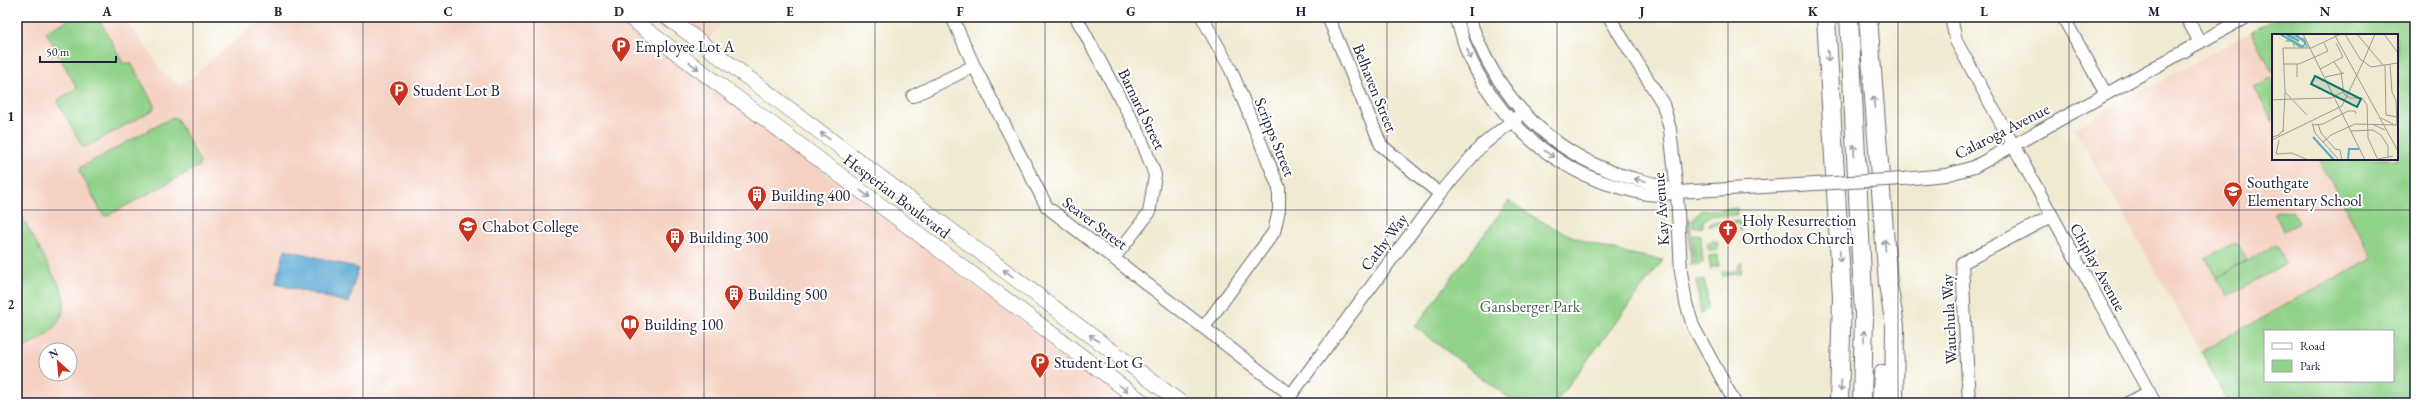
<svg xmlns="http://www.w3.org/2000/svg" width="2432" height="420" viewBox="0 0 2432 420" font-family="'EB Garamond',serif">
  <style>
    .built { fill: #f5d2c3; fill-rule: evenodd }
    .green { fill: #92d38a; stroke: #5a7a62; fill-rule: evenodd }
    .water { fill: #59a7d2; stroke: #3e6486 }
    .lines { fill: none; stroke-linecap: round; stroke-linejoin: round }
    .minor-casing { stroke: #6a6870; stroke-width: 14 }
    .major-casing { stroke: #6a6870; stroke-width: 16 }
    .highway-casing { stroke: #6a6870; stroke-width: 20 }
    .minor { stroke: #fff; stroke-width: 12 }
    .major { stroke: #fff; stroke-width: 15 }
    .highway { stroke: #fff; stroke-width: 18 }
    .minor-bridge-casing { stroke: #6a6870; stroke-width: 14; stroke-linecap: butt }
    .minor-bridge { stroke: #fff; stroke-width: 12 }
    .oneway { stroke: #9c9ca7 }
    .grid { fill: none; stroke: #22223b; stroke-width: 1; stroke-opacity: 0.55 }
    .labels { text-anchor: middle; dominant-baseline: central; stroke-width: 4; stroke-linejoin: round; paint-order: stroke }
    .poi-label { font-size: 16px; fill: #22223b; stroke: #fff; text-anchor: start }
    .street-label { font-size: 16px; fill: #22223b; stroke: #fff }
    .park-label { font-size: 16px; fill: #496057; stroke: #fff }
    .inset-river { fill: none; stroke: #59a7d2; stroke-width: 2 }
    .inset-road { fill: none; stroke: #9e9a96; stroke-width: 1 }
    .view { fill: #0f766e; fill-opacity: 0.15; stroke: #0f766e; stroke-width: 2 }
    .inset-edge { fill: none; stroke: #22223b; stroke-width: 2 }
    .neatline { fill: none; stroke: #22223b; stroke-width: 1.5 }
    .grid-label { font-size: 13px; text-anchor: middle; font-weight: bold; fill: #22223b }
  </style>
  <rect width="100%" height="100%" fill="#fff"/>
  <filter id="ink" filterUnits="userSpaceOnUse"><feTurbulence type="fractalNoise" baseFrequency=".025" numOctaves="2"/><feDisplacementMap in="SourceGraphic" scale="8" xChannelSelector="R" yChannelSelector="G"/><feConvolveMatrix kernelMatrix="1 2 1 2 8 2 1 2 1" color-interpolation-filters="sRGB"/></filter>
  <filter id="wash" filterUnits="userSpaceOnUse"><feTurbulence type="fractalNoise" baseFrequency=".012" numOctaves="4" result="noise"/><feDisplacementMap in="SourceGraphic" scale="16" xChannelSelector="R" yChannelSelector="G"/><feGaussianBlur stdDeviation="0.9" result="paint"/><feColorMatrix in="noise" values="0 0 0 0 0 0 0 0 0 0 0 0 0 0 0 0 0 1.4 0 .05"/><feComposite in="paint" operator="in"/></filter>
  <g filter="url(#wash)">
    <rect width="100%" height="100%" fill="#f1ead2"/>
    <g class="built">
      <path d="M17,17h105l22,27 18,28 17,13 11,-6 73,-62h355l513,386h-1114zM46,350h24v24h-24z"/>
      <polygon points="680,17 727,17 709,39"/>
      <polygon points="2251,32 2273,73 2273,159 2319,159 2372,258 2201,351 2074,128"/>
    </g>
    <g class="green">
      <polygon points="74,17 98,17 123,63 131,63 154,105 153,110 86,147 82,146 58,103 59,99 77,88 46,32"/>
      <path d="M2279,17h136v386h-187l-27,-52 171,-93 -53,-99h78v-124h-124v38l-22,-41zM2265,331h128v50h-128z"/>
      <polygon points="2271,78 2273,81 2273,122 2254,87"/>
      <polygon points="173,117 177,119 200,162 199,166 107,216 103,215 80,172 81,167"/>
      <path d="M1509,201c52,36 93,49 154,59l-108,143h-39l-101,-76z"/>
      <path d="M17,207c11,20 21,40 32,60 4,8 10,16 13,24 10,30 -20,52 -45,58z"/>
      <polygon points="1737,208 1737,215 1711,216 1703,221 1703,227 1693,228 1693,220 1700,211"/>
      <polygon points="2278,211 2292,212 2298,223 2284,231 2274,213"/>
      <polygon points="1688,219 1690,219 1693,265 1691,265"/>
      <polygon points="1737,221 1740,223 1741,232 1738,223 1708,226 1712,222"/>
      <polygon points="1693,235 1701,236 1703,263 1695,265"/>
      <circle cx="1713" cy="246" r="5.5"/>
      <polygon points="2236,242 2246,260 2217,277 2206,258"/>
      <polygon points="2275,245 2286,264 2227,296 2217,278"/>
      <polygon points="1718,255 1719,266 1713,267 1710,269 1709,256"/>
      <polygon points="1740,263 1742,263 1741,273 1723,276 1722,271 1727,271 1727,273 1737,270"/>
      <polygon points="1696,280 1704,280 1705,284 1709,309 1701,313"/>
    </g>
    <polygon class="water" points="285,249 358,268 349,303 276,284"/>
  </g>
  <g filter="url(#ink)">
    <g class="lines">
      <g class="minor-casing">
        <g id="minor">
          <polyline points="952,17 974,66 1047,207 1291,395"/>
          <polyline points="1076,17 1139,133 1155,175 1149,213 1114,258"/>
          <polyline points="1202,17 1231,70 1279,188 1279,210 1274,232 1204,327"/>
          <polyline points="1328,17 1381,145 1440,194"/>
          <path d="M1456,17c5,14 8,30 15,43 29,61 82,109 147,127 22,6 36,11 59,5l121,-7"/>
          <path d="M1469,17c23,70 69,125 138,153 23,10 47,11 70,22"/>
          <polyline points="1609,17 1663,104 1670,129 1677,192 1681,272 1686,303 1693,326 1735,403"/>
          <polyline points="1951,17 1956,41 2155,403"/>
          <polyline points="2063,17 2106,94"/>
          <polyline points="2186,17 2200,42"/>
          <polyline points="913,96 974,66"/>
          <polyline points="1903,179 1946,175 1974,167 2246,17"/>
          <polyline points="1285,403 1440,194 1481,146 1522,113"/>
          <polyline points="1969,403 1962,263 2052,216"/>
          <polyline points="2128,403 2149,392"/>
        </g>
      </g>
      <g class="major-casing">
        <g id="major">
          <polyline points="629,17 1144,403"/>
          <polyline points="667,17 1181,403"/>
        </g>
      </g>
      <g class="highway-casing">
        <g id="highway">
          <polyline points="1826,17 1842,297 1839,403"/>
          <polyline points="1849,17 1864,315 1862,403"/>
          <polyline points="1868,17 1888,284 1895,326 1894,403"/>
          <polyline points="1881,403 1883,374"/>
        </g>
      </g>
      <use href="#minor" class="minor"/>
      <use href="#major" class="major"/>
      <use href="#highway" class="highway"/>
      <g class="minor-bridge-casing">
        <polyline id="minor-bridge" points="1798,185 1903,179"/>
      </g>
      <use href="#minor-bridge" class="minor-bridge"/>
    </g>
    <defs><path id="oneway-shaft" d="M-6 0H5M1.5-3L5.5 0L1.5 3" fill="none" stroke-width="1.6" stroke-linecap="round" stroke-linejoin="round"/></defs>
    <g class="oneway">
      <use href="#oneway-shaft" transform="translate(1469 54) rotate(70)"/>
      <use href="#oneway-shaft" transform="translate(1828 56) rotate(87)"/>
      <use href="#oneway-shaft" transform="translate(694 66) rotate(37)"/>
      <use href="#oneway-shaft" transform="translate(1874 102) rotate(-94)"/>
      <use href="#oneway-shaft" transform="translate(825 136) rotate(-143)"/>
      <use href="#oneway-shaft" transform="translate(1854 150) rotate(-93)"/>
      <use href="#oneway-shaft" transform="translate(1549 154) rotate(36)"/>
      <use href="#oneway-shaft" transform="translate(1640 180) rotate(-169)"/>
      <use href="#oneway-shaft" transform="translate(865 194) rotate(37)"/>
      <use href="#oneway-shaft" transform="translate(1885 245) rotate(-94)"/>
      <use href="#oneway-shaft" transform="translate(1840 256) rotate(87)"/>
      <use href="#oneway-shaft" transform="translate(1008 273) rotate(-143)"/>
      <use href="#oneway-shaft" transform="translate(1864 336) rotate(-90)"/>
      <use href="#oneway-shaft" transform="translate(1094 338) rotate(-143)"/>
      <use href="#oneway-shaft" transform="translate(1841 386) rotate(94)"/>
      <use href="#oneway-shaft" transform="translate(1123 388) rotate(37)"/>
    </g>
  </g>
  <path class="grid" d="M193,17v386M363,17v386M534,17v386M704,17v386M875,17v386M1045,17v386M1216,17v386M1387,17v386M1557,17v386M1728,17v386M1898,17v386M2069,17v386M2239,17v386M17,210h2398"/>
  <defs>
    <g id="parking-pin" transform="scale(1)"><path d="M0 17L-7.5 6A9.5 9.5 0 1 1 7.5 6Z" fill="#c8321e" stroke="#fff"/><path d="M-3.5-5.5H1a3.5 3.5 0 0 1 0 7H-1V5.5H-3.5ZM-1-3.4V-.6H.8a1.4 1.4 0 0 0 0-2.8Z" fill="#fff"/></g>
    <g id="school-pin" transform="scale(1)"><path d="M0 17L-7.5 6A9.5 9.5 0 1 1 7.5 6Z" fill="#c8321e" stroke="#fff"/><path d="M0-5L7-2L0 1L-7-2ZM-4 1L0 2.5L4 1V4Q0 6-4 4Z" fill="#fff"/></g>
    <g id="building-pin" transform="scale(1)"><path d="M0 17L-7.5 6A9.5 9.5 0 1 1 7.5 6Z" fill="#c8321e" stroke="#fff"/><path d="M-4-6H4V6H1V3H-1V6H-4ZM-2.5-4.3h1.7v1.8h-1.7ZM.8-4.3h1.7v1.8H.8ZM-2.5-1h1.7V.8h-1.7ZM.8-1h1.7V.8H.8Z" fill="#fff"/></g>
    <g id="university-pin" transform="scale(1)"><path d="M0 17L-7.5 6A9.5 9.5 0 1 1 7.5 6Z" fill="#c8321e" stroke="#fff"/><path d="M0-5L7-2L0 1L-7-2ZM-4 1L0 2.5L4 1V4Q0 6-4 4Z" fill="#fff"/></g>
    <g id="church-pin" transform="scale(1)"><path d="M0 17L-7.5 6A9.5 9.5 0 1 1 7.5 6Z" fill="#c8321e" stroke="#fff"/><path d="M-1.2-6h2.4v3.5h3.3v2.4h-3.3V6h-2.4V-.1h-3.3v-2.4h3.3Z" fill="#fff"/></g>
    <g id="library-pin" transform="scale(1)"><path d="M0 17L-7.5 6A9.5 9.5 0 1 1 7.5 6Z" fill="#c8321e" stroke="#fff"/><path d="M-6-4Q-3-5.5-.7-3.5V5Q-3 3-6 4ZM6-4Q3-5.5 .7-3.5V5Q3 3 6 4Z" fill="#fff"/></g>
  </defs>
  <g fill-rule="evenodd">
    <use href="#parking-pin" x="621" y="46"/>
    <use href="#parking-pin" x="399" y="90"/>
    <use href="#school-pin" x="2233" y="191"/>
    <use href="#building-pin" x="757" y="195"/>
    <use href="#university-pin" x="468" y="226"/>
    <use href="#church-pin" x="1728" y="229"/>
    <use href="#building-pin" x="675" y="237"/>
    <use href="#building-pin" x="734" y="294"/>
    <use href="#library-pin" x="630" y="324"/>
    <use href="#parking-pin" x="1040" y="362"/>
  </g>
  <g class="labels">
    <g class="poi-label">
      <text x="635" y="46">Employee Lot A</text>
      <text x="413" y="90">Student Lot B</text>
      <text x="2247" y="182">Southgate<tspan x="2247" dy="18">Elementary School</tspan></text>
      <text x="771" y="195">Building 400</text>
      <text x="1742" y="220">Holy Resurrection<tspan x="1742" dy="18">Orthodox Church</tspan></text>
      <text x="482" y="226">Chabot College</text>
      <text x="689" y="237">Building 300</text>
      <text x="748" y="294">Building 500</text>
      <text x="644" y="324">Building 100</text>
      <text x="1054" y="362">Student Lot G</text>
    </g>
    <g class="street-label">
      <text transform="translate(1375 88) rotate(68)">Belhaven Street</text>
      <text transform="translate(1142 109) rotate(64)">Barnard Street</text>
      <text transform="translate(2002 131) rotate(-27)">Calaroga Avenue</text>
      <text transform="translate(1275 137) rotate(68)">Scripps Street</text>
      <text transform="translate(897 196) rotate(37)">Hesperian Boulevard</text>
      <text transform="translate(1661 209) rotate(-94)">Kay Avenue</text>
      <text transform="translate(1095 223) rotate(37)">Seaver Street</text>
      <text transform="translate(1384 242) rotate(-53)">Cathy Way</text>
      <text transform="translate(2098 267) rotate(61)">Chiplay Avenue</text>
      <text transform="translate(1949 319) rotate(-93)">Wauchula Way</text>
    </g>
    <g class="park-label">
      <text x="1530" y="306">Gansberger Park</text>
    </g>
  </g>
  <g transform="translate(2272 34)">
    <rect width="126" height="126" fill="#f1ead2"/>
    <path d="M13,0l20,13 1,-4 -18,-9h8l3,5 5,-2 5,10 -9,1 -5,-3 -1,3 -2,-6h-7l3,-4z" fill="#92d38a"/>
    <path class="inset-river" d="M8,0l22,13 2,-2M14,0l13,7M23,0l10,8v3M41,103l21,23M76,126l1,-11h10"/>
    <path class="inset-road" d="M31,0l62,126M62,0l64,117M73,0l15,25 11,8 27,-4M85,0l26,31M112,0l14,19M43,23l13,-6 -4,-8M62,28l7,10 3,22 6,4h12l5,7 1,33 9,20M91,28l12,-28M12,30h15l16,-7M25,30v13M118,30l2,28 4,8 1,25M113,31l1,50 11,2M48,35l23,-12 -7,-14M53,43l19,-4M21,65l38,-1 12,-6M0,66l20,-1M35,81l-22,-23 -2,-44h28l30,-14M109,84l12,6M40,89l3,10 24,27M46,90l3,9 14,16 5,1 2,10M100,90l13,6M41,91l10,-1 25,-13h7l1,3M79,97l22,-1 8,5 7,11v12M11,98l2,-40M0,103l7,-2 4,-5M0,106l70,-34 21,-44M7,106l-3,14 16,-1 16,7M51,108l8,-7 24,-11 43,1M101,126l20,-4"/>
    <path class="view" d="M43,42l46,23 -4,8 -46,-23z"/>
    <rect width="126" height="126" class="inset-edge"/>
  </g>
  <rect width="2432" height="420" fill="none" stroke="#fff" stroke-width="44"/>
  <rect x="2264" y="330" width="130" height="52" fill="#ffffff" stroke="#a7a7b1"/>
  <rect x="2272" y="343" width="20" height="6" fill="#ffffff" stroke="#a7a7b1"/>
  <text x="2300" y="350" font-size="12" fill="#22223b">Road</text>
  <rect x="2272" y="360" width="20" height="12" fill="#92d38a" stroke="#a7a7b1"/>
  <text x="2300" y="370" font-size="12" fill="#22223b">Park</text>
  <g transform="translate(58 362) rotate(333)"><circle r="19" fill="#ffffff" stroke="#a7a7b1"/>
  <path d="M0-3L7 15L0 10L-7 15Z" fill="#c8321e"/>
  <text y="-6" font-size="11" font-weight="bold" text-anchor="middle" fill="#22223b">N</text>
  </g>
  <path d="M40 56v6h76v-6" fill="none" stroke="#22223b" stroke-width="2"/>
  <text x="46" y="56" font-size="12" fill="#22223b" stroke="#ffffff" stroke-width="3" paint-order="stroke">50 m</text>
  <rect x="22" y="22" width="2388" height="376" class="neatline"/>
  <g class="grid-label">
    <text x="107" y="16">A</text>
    <text x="278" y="16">B</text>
    <text x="448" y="16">C</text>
    <text x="619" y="16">D</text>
    <text x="790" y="16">E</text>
    <text x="960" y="16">F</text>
    <text x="1131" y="16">G</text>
    <text x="1301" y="16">H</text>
    <text x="1472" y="16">I</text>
    <text x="1642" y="16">J</text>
    <text x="1813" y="16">K</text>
    <text x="1984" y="16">L</text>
    <text x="2154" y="16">M</text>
    <text x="2325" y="16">N</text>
    <text x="11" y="121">1</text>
    <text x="11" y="309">2</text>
  </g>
</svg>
